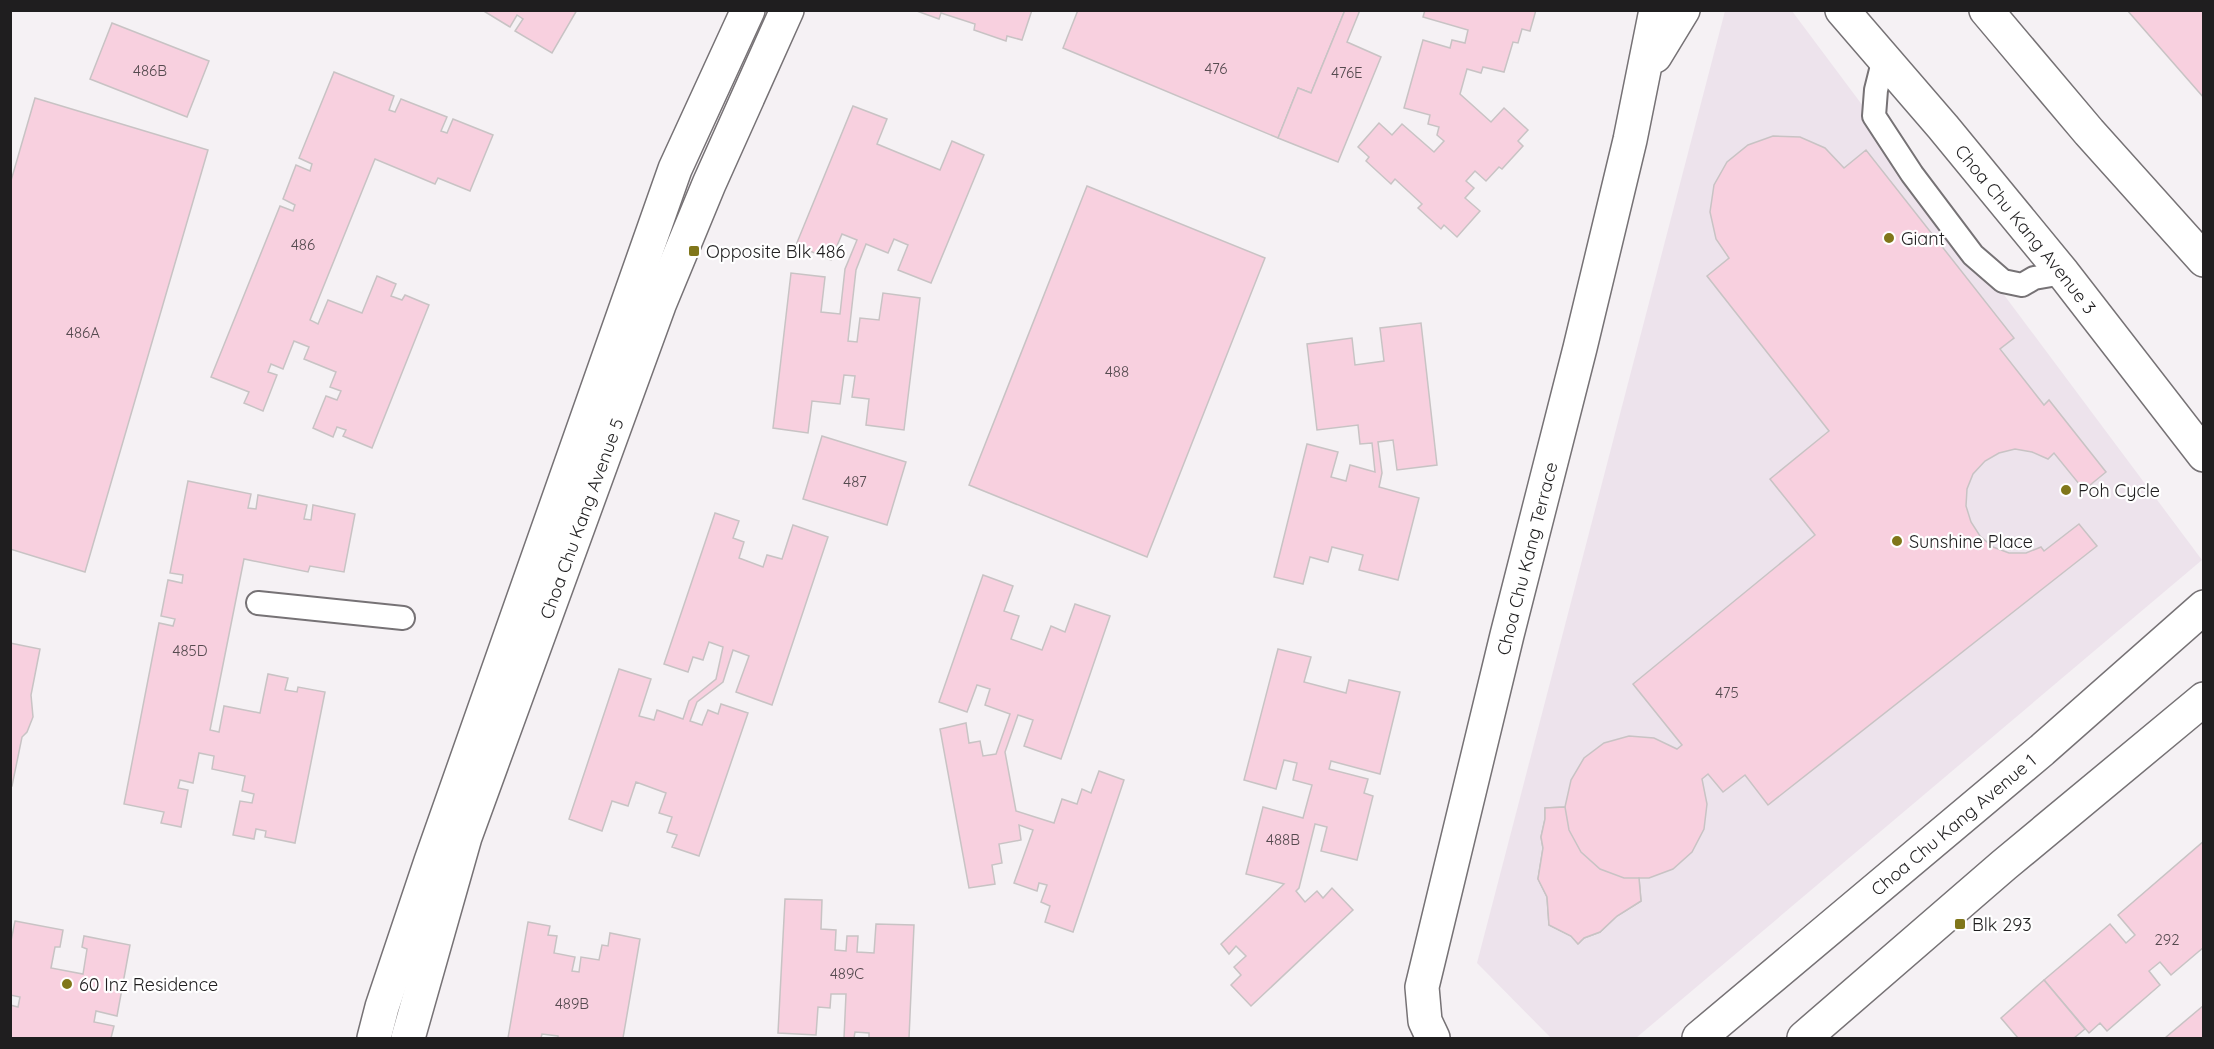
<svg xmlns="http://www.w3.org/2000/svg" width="2214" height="1049" viewBox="0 0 2214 1049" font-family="Quicksand,sans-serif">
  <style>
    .built { fill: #ede3ec }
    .building { fill: #f8d0df; stroke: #c8c3c4; stroke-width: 1.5 }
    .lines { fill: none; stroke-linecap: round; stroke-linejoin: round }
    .lane-casing { stroke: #767275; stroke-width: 26 }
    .street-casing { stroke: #767275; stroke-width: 36 }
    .secondary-casing { stroke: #767275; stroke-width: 36 }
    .lane { stroke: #fff; stroke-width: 22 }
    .street { stroke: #fff; stroke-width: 33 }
    .secondary { stroke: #fff; stroke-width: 33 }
    .poi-dot { fill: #80761a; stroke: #fff; stroke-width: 2 }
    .labels { text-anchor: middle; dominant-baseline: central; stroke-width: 4.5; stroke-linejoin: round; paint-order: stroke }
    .number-label { font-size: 15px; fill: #554a4f }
    .street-label { font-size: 18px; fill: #1f1e1f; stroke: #fff }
    .poi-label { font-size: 18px; fill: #1f1e1f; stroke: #fff; text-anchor: start }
  </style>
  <rect width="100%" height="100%" fill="#f5f1f4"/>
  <polygon class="built" points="1729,10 1792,11 2202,560 1636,1038 1551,1038 1477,963 1725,11"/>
  <g class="building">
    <polygon points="482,10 577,10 552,53 515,31 523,19 517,15 510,27"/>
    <polygon points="914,10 1032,10 1022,40 1007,36 1006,41 974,30 975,24 941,13 939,19"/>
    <polygon points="1078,10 1345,10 1311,93 1298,88 1278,138 1063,48"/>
    <polygon points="1345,10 1360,10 1347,42 1381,57 1338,162 1278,138 1298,88 1311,93"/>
    <polygon points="1425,10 1536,10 1530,31 1522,29 1518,43 1513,42 1504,72 1483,67 1481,73 1467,69 1460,94 1491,122 1504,108 1528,130 1518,141 1523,146 1502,169 1499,167 1486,181 1475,171 1466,181 1474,188 1465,198 1480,211 1457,237 1444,225 1441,229 1418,208 1422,204 1395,179 1391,184 1366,161 1369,157 1358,147 1379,123 1392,135 1402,124 1434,152 1444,141 1437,135 1439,127 1428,124 1430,115 1404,108 1423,40 1450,48 1452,40 1465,43 1468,30 1423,17"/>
    <polygon points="2127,10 2204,10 2204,98"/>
    <polygon points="112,23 209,61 187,117 90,79"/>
    <polygon points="334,72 394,96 389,110 395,112 401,99 447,117 441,131 447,133 453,119 493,135 470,191 438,178 435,184 375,159 310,320 318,324 328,300 362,313 377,276 396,284 391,296 402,300 405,295 429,305 372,448 343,436 346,430 337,427 333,437 313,428 326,396 337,400 341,391 330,387 336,372 304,359 309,347 294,341 283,369 271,364 268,372 277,375 263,411 244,403 249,392 211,377 280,206 293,211 295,205 283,199 296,165 310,171 312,164 299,158"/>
    <polygon points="35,98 208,150 85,572 10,549 10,184"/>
    <polygon points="853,106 887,119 877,144 940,170 952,141 984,155 931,283 898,270 908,245 894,239 888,253 866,244 856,270 848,341 857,342 860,318 879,320 883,293 920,298 904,430 866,425 869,399 852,397 855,376 844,375 840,404 812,401 808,433 773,428 791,273 825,277 821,312 840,314 845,269 857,240 842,234 831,260 796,245"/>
    <polygon points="1773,136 1800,137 1825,148 1844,168 1866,150 2014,338 2000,349 2044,405 2049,400 2106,472 2084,490 2054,453 2048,459 2032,452 2015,449 1999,453 1985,461 1973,474 1967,489 1966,506 1971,522 1980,536 1993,547 2009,553 2026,553 2041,547 2044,551 2079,524 2097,546 1768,805 1745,775 1723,792 1708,774 1702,779 1707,804 1704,829 1692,852 1673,869 1649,878 1639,878 1641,901 1617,916 1600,932 1584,938 1578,944 1571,936 1549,925 1547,897 1538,879 1543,848 1541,837 1545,819 1545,808 1565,807 1571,780 1584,758 1604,743 1629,736 1654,738 1677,749 1682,745 1633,684 1815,535 1770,479 1829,431 1707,276 1729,258 1716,239 1710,212 1714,185 1727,162 1748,145"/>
    <polygon points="1087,186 1265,258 1147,557 969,485"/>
    <polygon points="1421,323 1437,465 1397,470 1393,440 1378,442 1382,473 1379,487 1419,498 1398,580 1359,570 1363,555 1332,547 1328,562 1310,557 1303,584 1274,577 1307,444 1338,452 1331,477 1346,481 1350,465 1375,472 1372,443 1360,444 1358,425 1317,430 1307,344 1352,338 1355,365 1384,361 1380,328"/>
    <polygon points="822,436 906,462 887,525 803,499"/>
    <polygon points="188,481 251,494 248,508 256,509 258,495 307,505 304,519 311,520 313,505 355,514 344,572 310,566 308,572 244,559 210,730 219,732 224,706 260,713 268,674 288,678 285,690 297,692 298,687 325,692 295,843 265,837 266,831 256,829 254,839 233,835 240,801 252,803 254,794 242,791 245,776 212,769 214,756 199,753 193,783 180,780 178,788 188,790 181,827 161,823 164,812 124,804 159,623 173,626 175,619 161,616 168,580 182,583 183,575 170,573"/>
    <polygon points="715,513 739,521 733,538 744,542 739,558 763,567 767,555 782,559 793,525 828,537 772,705 736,692 749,656 733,650 723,682 697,702 690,721 702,725 708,710 718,714 721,704 748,713 699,856 672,847 677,835 667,832 672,817 659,813 666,793 636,782 628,806 612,801 602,831 569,819 619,669 651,679 639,716 654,720 657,710 683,719 689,701 716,679 723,647 709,642 703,660 693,657 688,672 664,664"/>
    <polygon points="983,575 1013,586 1004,611 1019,616 1011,639 1042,650 1051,626 1065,632 1075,604 1110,616 1061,759 1024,746 1033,720 1018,715 1005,752 1016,811 1054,823 1062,799 1077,804 1082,789 1091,793 1099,771 1124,780 1073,932 1045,922 1050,906 1041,902 1047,885 1039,883 1037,891 1014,883 1033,830 1019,825 1021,840 999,844 1002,863 992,865 995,884 969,888 940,729 966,723 969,743 980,741 983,756 996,754 1010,714 985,705 990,689 977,685 967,712 939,702"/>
    <polygon points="10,643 40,649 31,695 33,717 27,732 22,737 12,786 10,786"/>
    <polygon points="1278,649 1311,657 1304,682 1346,693 1349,680 1400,692 1380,774 1331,761 1329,769 1368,779 1364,793 1373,796 1357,860 1321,851 1327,827 1315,824 1299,888 1296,891 1305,902 1317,891 1323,898 1332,888 1353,910 1251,1006 1231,985 1241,975 1234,967 1246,956 1236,946 1229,954 1221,944 1284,884 1246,874 1263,807 1303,818 1312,785 1293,780 1297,763 1284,760 1276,789 1244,780"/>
    <polygon points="1565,807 1569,830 1581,852 1600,869 1624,878 1639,878 1641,901 1617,916 1600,932 1584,938 1578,944 1571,936 1549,925 1547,897 1538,879 1543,848 1541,837 1545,819 1545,808"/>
    <polygon points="2204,841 2204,947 2171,975 2160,962 2149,971 2160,985 2107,1031 2100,1023 2089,1033 2044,980 2110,924 2126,943 2135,935 2118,915"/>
    <polygon points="785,899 822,900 821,929 836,930 835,950 846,951 847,936 858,936 857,952 874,953 876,924 914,925 909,1038 869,1038 869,1033 855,1032 854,1038 844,1038 846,994 831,994 830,1008 818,1007 816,1035 778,1033"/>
    <polygon points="15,921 63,930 60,947 55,947 51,968 83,974 87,949 82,947 84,936 130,945 117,1016 96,1011 94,1022 114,1026 111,1038 10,1038 10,1005 18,1007 20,997 10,995 10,946"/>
    <polygon points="528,922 550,926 548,935 557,936 554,953 575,957 572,971 579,972 581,957 599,960 602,945 608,946 610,933 640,939 623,1038 558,1038 558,1036 542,1034 541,1038 508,1038"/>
    <polygon points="2044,980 2085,1029 2074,1038 2018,1038 2001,1018"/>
    <polygon points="2204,1005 2204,1038 2165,1038"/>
  </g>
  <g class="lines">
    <g class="lane-casing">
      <g id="lane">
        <polyline points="1884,58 1876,90 1874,116 1912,174 1973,255 2003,281 2022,285 2034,278 2063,273"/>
        <polyline points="258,603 403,618"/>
      </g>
    </g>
    <g class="street-casing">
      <g id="street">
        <polyline points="1655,56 1683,10"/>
        <polyline points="374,1038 382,1007 431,861 675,169 748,10"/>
        <path id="s1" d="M408,1038l57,-201 194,-532 50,-121 78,-174"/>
        <path id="s2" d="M1433,1038l-8,-17 -3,-34 85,-352 73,-287 50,-208 26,-130"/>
      </g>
    </g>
    <g class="secondary-casing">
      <g id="secondary">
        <path id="s3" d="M1842,10l101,117 120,146 141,182"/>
        <polyline points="1986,10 2089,132 2204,260"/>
        <path id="s4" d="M1699,1038l343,-288 162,-143"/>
        <polyline points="1804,1038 2004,865 2204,699"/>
      </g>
    </g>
    <use href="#lane" class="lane"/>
    <use href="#street" class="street"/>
    <use href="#secondary" class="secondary"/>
  </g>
  <g class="poi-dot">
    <circle cx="1889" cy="238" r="6"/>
    <rect x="688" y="245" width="12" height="12" rx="3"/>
    <circle cx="2066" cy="490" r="6"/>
    <circle cx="1897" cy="541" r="6"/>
    <rect x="1954" y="918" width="12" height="12" rx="3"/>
    <circle cx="67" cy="984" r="6"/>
  </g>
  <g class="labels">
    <g class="number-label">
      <text x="1216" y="68">476</text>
      <text x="150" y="70">486B</text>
      <text x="1347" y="72">476E</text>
      <text x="303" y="244">486</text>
      <text x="83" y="332">486A</text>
      <text x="1117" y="371">488</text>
      <text x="855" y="481">487</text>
      <text x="190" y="650">485D</text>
      <text x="1727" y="692">475</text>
      <text x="1283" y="839">488B</text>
      <text x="2167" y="939">292</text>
      <text x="847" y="973">489C</text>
      <text x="572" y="1003">489B</text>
    </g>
    <g class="street-label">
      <text stroke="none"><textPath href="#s3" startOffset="286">Choa Chu Kang Avenue 3</textPath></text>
      <text stroke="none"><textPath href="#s1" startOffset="548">Choa Chu Kang Avenue 5</textPath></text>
      <text stroke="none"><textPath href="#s2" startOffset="494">Choa Chu Kang Terrace</textPath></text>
      <text stroke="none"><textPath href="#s4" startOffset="332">Choa Chu Kang Avenue 1</textPath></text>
    </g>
    <g class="poi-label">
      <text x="1901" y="238">Giant</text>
      <text x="706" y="251">Opposite Blk 486</text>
      <text x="2078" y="490">Poh Cycle</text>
      <text x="1909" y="541">Sunshine Place</text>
      <text x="1972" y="924">Blk 293</text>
      <text x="79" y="984">60 Inz Residence</text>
    </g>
  </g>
  <rect width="2214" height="1049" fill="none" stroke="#1f1e1f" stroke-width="24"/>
</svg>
